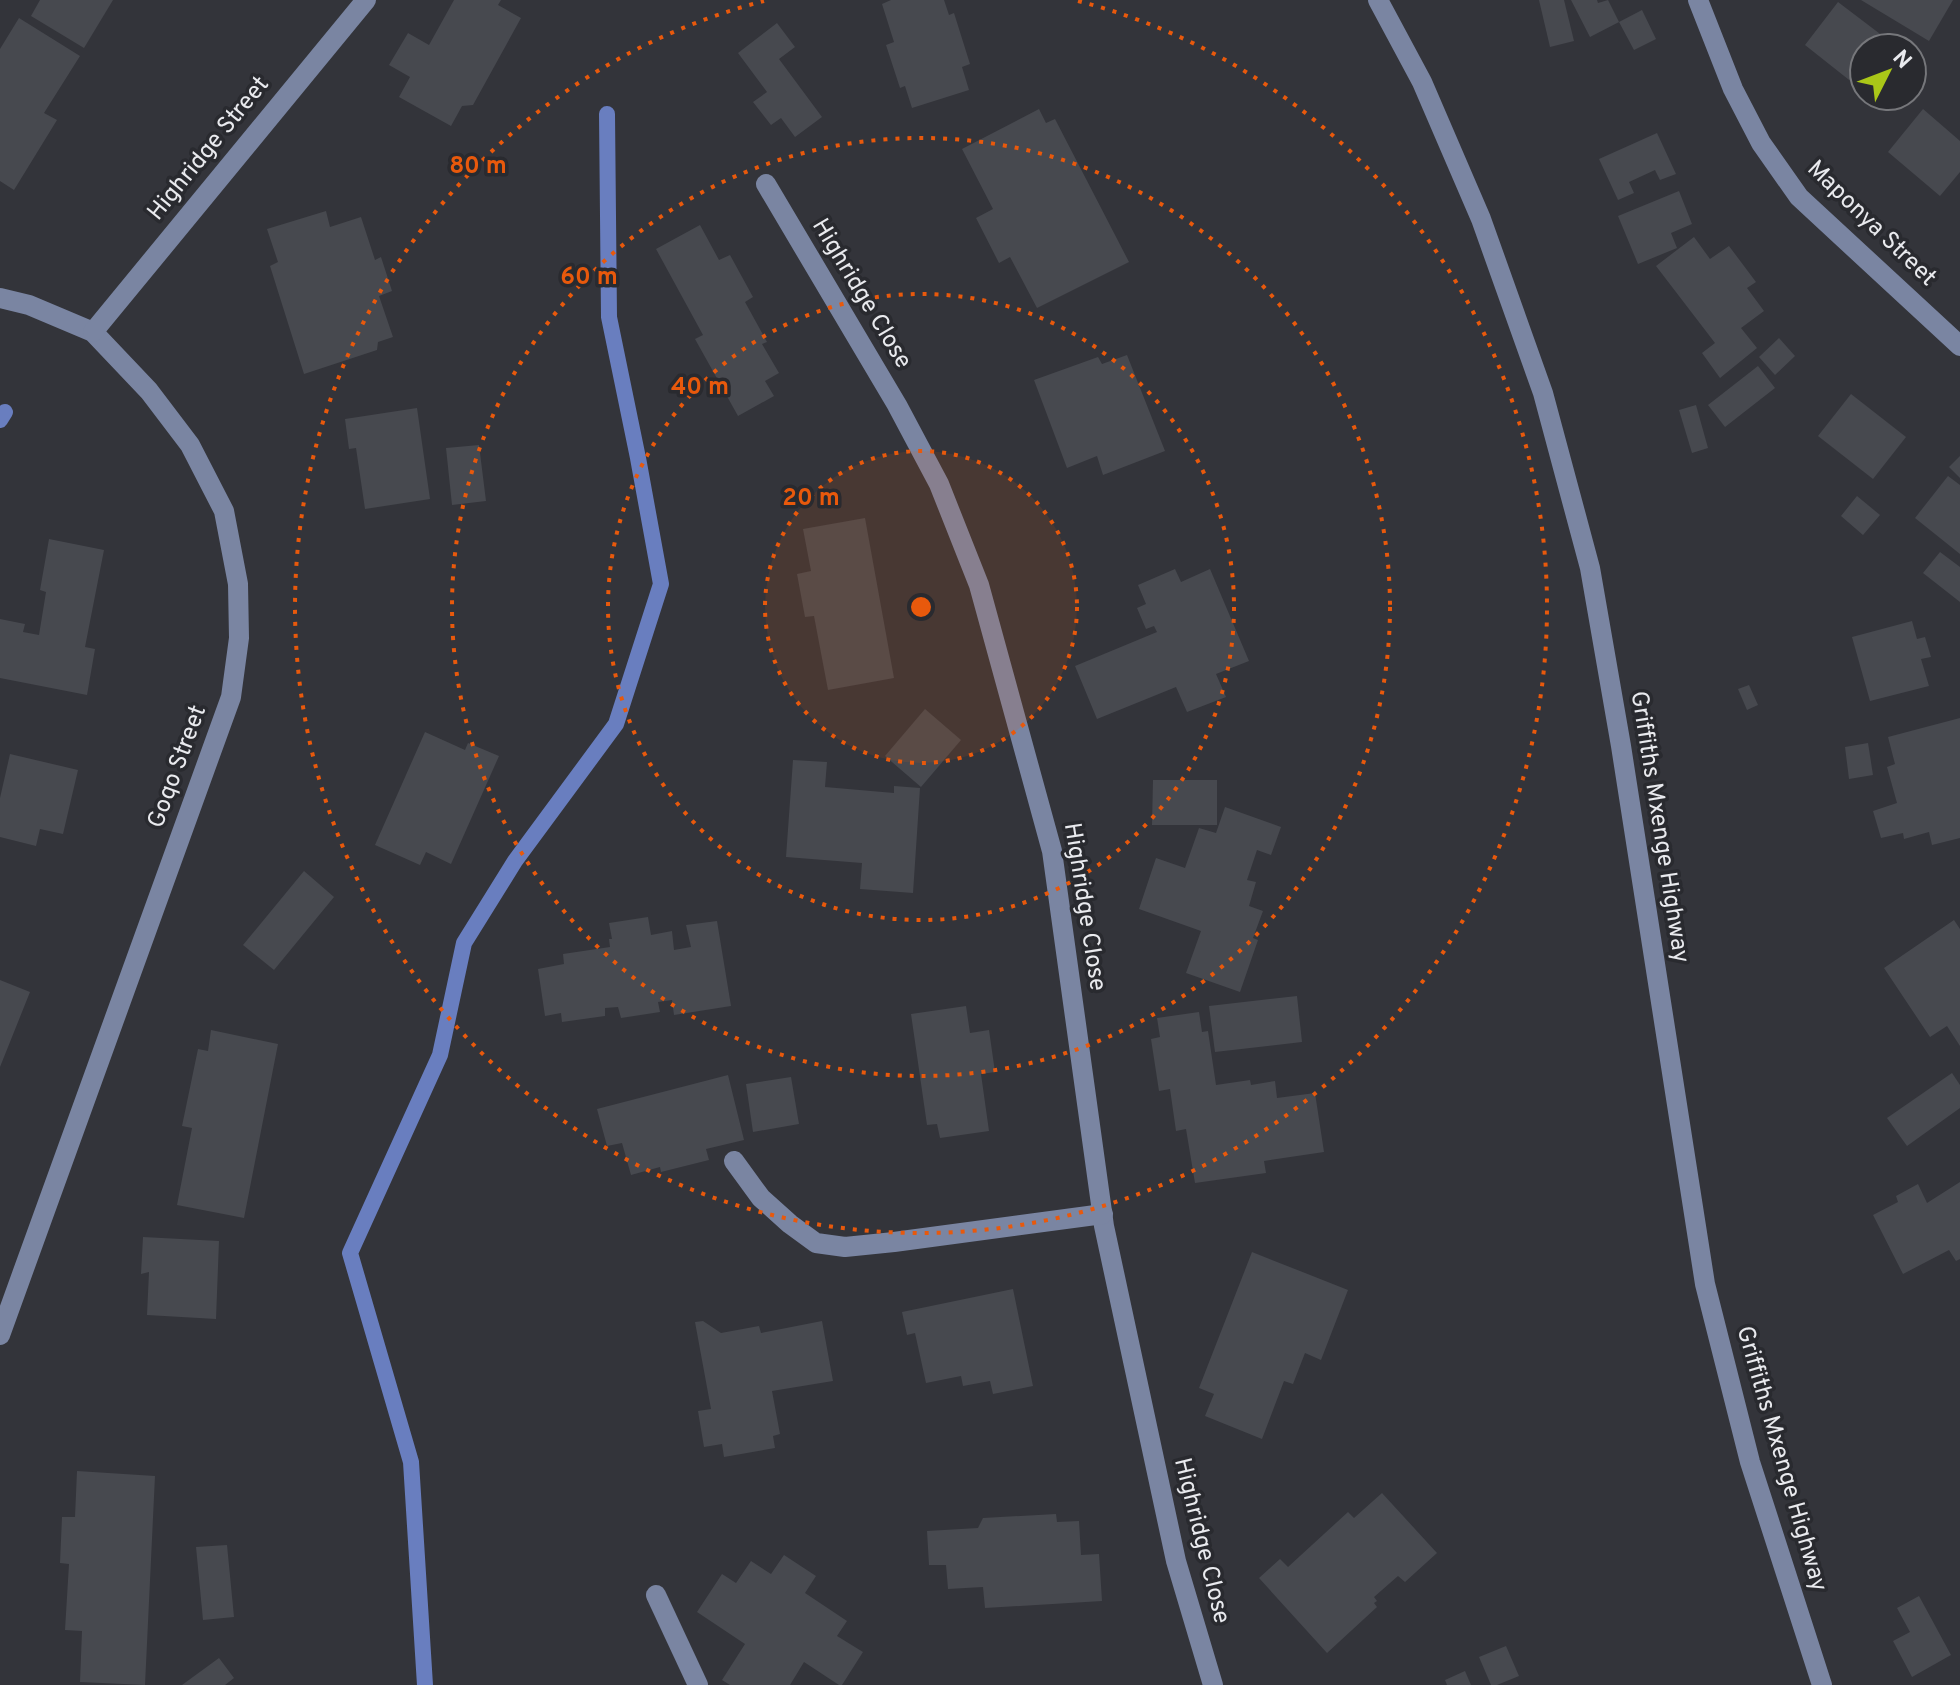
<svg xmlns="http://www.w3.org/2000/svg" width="1960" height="1685" viewBox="0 0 1960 1685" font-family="Overpass,sans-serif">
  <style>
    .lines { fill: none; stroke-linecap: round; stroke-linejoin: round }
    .stream { stroke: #697ebf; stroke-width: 16 }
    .building { fill: #47494f }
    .minor { stroke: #7a85a2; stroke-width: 20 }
    .ring { fill: none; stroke: #e8590c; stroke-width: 4; stroke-dasharray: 4 8 }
    .labels { text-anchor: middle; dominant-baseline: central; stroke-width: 7; stroke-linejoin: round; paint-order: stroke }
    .street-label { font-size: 24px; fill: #e9eaee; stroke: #292a2f }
    .centre { fill: #e8590c; stroke: #292a2f; stroke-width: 4 }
    .ring-label { font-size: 24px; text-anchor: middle; font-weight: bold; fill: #e8590c; stroke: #292a2f; stroke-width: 7; stroke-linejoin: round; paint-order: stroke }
  </style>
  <rect width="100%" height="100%" fill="#33343a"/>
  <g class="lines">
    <g class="stream">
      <polyline points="0,420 5,412"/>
      <polyline points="425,1685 411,1462 350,1253 440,1055 464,943 515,861 616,724 661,584 638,458 609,317 607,114"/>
    </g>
  </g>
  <g class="building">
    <polygon points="40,0 113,0 84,48 31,16"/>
    <polygon points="454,0 501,0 498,5 521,18 473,105 462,106 451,126 399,97 410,77 389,65 408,33 429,45"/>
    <polygon points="891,0 944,0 949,15 954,13 970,64 962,67 969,90 912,108 905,86 900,88 886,45 894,42 882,4"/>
    <polygon points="1539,0 1564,0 1574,41 1550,47"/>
    <polygon points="1571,0 1597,0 1598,3 1608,0 1619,22 1642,10 1656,39 1634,50 1619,22 1590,37"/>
    <polygon points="1861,0 1953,0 1929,41"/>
    <polygon points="1838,2 1892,43 1888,48 1864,48 1864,79 1858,87 1805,45"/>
    <polygon points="19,18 80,56 44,113 57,120 14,190 0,181 0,49"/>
    <polygon points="777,23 795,47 779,59 822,117 795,137 781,118 771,125 753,102 767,92 738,53"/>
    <polygon points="1039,109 1046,123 1055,119 1129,262 1037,308 1010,257 999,263 976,218 993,209 962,149"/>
    <polygon points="1923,109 1960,141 1960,172 1940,196 1888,152"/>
    <polygon points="1657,133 1676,174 1660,180 1655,170 1629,182 1634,193 1618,200 1599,159"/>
    <polygon points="1679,191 1692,224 1671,233 1677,248 1638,264 1618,216"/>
    <polygon points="326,211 330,227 361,217 375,260 381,257 392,291 379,296 393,337 378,342 377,350 304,374 270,266 278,262 267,229"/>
    <polygon points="700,225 719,260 730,255 753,297 745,302 767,342 762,344 779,373 765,381 774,396 738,416 695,339 703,335 656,249"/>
    <polygon points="1694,237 1710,259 1729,246 1756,282 1747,288 1764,311 1741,328 1757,348 1720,378 1702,353 1715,343 1656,266"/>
    <polygon points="1779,338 1795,356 1775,375 1759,357"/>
    <polygon points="1127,355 1165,451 1103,475 1097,456 1067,468 1034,380 1098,357 1102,364"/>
    <polygon points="1758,366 1775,388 1725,427 1708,405"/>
    <polygon points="1851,394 1906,437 1873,479 1818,436"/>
    <polygon points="1696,405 1708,448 1692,453 1679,410"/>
    <polygon points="417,408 430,499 365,509 356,448 349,449 345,419"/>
    <polygon points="479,445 486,501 452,505 446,448"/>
    <polygon points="1960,456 1960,478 1949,467"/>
    <polygon points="1948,476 1960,485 1960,554 1915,518"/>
    <polygon points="1857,496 1880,515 1863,535 1841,516"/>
    <polygon points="865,518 894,678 828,690 814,616 805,617 797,574 811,571 803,529"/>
    <polygon points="49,539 104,550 85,647 95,649 87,695 0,678 0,619 25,624 23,632 39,635 46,592 40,590"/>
    <polygon points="1940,552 1960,567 1960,602 1923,573"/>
    <polygon points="1175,569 1181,582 1210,569 1249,661 1216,674 1226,697 1187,712 1176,687 1097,719 1075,666 1157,632 1154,626 1146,629 1137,608 1146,604 1138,585"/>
    <polygon points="1912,621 1917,639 1925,637 1931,657 1921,659 1929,686 1870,701 1852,637"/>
    <polygon points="1749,685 1758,705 1747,710 1738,689"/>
    <polygon points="925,709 961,740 921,787 885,756"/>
    <polygon points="1960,718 1960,838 1932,845 1929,832 1904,839 1903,833 1881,838 1873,811 1897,803 1887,767 1895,764 1888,737"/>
    <polygon points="425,732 465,750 468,743 499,756 451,864 426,852 420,865 375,845"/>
    <polygon points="1868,743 1873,775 1849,779 1845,747"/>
    <polygon points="10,754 78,770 63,834 40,829 36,846 0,837 0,798"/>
    <polygon points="793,760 827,762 825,787 894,793 894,786 920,788 913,893 860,889 862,863 786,857"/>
    <polygon points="1153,780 1217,780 1217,825 1152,825"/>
    <polygon points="1225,807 1281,827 1271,855 1257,850 1247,880 1256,882 1249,906 1263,911 1253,938 1258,940 1240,992 1186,973 1201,931 1139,909 1156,858 1185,868 1199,828 1216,833"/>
    <polygon points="304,871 334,897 274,970 243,945"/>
    <polygon points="648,917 651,935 672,931 674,950 691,947 686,925 717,921 731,1006 674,1015 672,1000 658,1002 660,1012 621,1018 618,1007 605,1008 605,1016 562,1022 561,1013 545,1016 538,969 564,964 563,954 610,947 609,939 612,939 609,923"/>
    <polygon points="1954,920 1960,929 1960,1046 1947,1026 1930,1037 1884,968"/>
    <polygon points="0,980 30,992 0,1067"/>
    <polygon points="1297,996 1302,1042 1215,1052 1209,1006"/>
    <polygon points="966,1006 970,1033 989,1030 995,1072 981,1074 989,1131 940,1138 937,1124 927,1125 911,1014"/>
    <polygon points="1199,1012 1202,1032 1208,1031 1216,1085 1250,1080 1251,1085 1275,1081 1277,1098 1315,1093 1324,1152 1264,1161 1266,1173 1195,1183 1186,1129 1176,1131 1170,1089 1159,1091 1151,1039 1160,1037 1157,1018"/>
    <polygon points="211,1030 278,1044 244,1218 177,1205 192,1128 182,1126 198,1049 208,1051"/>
    <polygon points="1952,1073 1960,1085 1960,1108 1907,1146 1887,1118"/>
    <polygon points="728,1075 744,1140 706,1149 709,1160 661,1172 660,1167 631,1175 622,1143 607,1146 597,1109"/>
    <polygon points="791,1077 799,1124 753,1132 746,1084"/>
    <polygon points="1960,1182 1960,1259 1956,1261 1949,1250 1903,1274 1873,1215 1898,1202 1896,1196 1918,1184 1927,1203"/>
    <polygon points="143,1237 219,1241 216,1319 147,1315 149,1272 141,1274"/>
    <polygon points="1252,1252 1348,1290 1321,1360 1305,1353 1293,1384 1284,1381 1262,1439 1205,1416 1214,1394 1199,1388"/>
    <polygon points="1013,1289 1033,1386 993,1394 990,1381 963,1386 961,1376 926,1383 915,1333 907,1335 902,1312"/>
    <polygon points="703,1321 721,1333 759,1326 761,1333 822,1321 833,1381 772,1391 780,1434 773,1436 775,1448 724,1457 722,1444 704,1447 698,1411 711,1409 695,1322"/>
    <polygon points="77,1471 155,1476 145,1685 80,1682 82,1631 65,1630 69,1564 60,1563 62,1517 75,1517"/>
    <polygon points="1382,1493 1437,1553 1405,1582 1398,1576 1374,1597 1377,1601 1374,1603 1377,1607 1327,1653 1259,1578 1280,1559 1288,1567 1348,1512 1354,1518"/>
    <polygon points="1056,1514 1057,1522 1079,1521 1081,1555 1099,1554 1102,1601 985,1608 983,1587 948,1589 946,1565 929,1565 927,1531 978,1528 983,1518"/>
    <polygon points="227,1545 234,1617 203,1620 196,1547"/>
    <polygon points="784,1555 816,1576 805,1593 847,1621 837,1636 863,1652 842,1685 839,1685 804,1662 790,1685 730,1685 722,1680 745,1644 697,1612 722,1574 736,1583 751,1561 771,1574"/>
    <polygon points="1919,1596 1951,1655 1912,1677 1893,1641 1910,1632 1897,1608"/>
    <polygon points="1506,1646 1519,1676 1497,1685 1491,1685 1479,1657"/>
    <polygon points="219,1658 234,1678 225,1685 182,1685"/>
    <polygon points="1465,1671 1471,1685 1447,1685 1445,1680"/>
  </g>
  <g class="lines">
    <g class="minor">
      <polyline points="1378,0 1422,82 1481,219 1543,393 1590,568 1621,746 1705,1284 1750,1462 1822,1685"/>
      <polyline points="1698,0 1733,89 1761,143 1799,197 1960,346"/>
      <polyline points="766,184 897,405 939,484 979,585 1052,851 1104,1226 1176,1561 1213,1685"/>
      <polyline points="0,298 29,305 93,332 149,391 190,445 224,511 238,584 239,638 231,697 0,1335"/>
      <polyline points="93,332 366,0"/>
      <polyline points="734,1161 761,1198 790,1224 816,1243 845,1247 894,1242 1103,1214"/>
      <polyline points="656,1595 698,1685"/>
    </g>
  </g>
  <circle cx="921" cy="607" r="156" fill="#e8590c" fill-opacity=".12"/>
  <g class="ring">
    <circle cx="921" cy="607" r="156"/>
    <circle cx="921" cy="607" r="313"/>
    <circle cx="921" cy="607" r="469"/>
    <path d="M1078 1A626 626 0 1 1 764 1"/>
  </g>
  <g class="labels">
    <g class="street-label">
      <text transform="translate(209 149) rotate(-51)">Highridge Street</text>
      <text transform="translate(1871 224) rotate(44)">Maponya Street</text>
      <text transform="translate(861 294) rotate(59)">Highridge Close</text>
      <text transform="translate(178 767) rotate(-70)">Goqo Street</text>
      <text transform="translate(1659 827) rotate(81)">Griffiths Mxenge Highway</text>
      <text transform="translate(1084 907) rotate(81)">Highridge Close</text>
      <text transform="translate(1781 1459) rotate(74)">Griffiths Mxenge Highway</text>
      <text transform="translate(1201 1541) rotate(76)">Highridge Close</text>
    </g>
  </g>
  <circle cx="921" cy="607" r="12" class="centre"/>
  <g class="ring-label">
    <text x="478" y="173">80 m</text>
    <text x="589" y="284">60 m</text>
    <text x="700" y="394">40 m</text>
    <text x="811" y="505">20 m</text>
  </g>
  <g transform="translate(1888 72) rotate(48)"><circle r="38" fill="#292a2f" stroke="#76777b" stroke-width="2"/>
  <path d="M0-6L14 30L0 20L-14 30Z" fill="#aac718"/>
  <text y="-12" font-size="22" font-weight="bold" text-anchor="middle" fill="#e9eaee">N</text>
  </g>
</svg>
